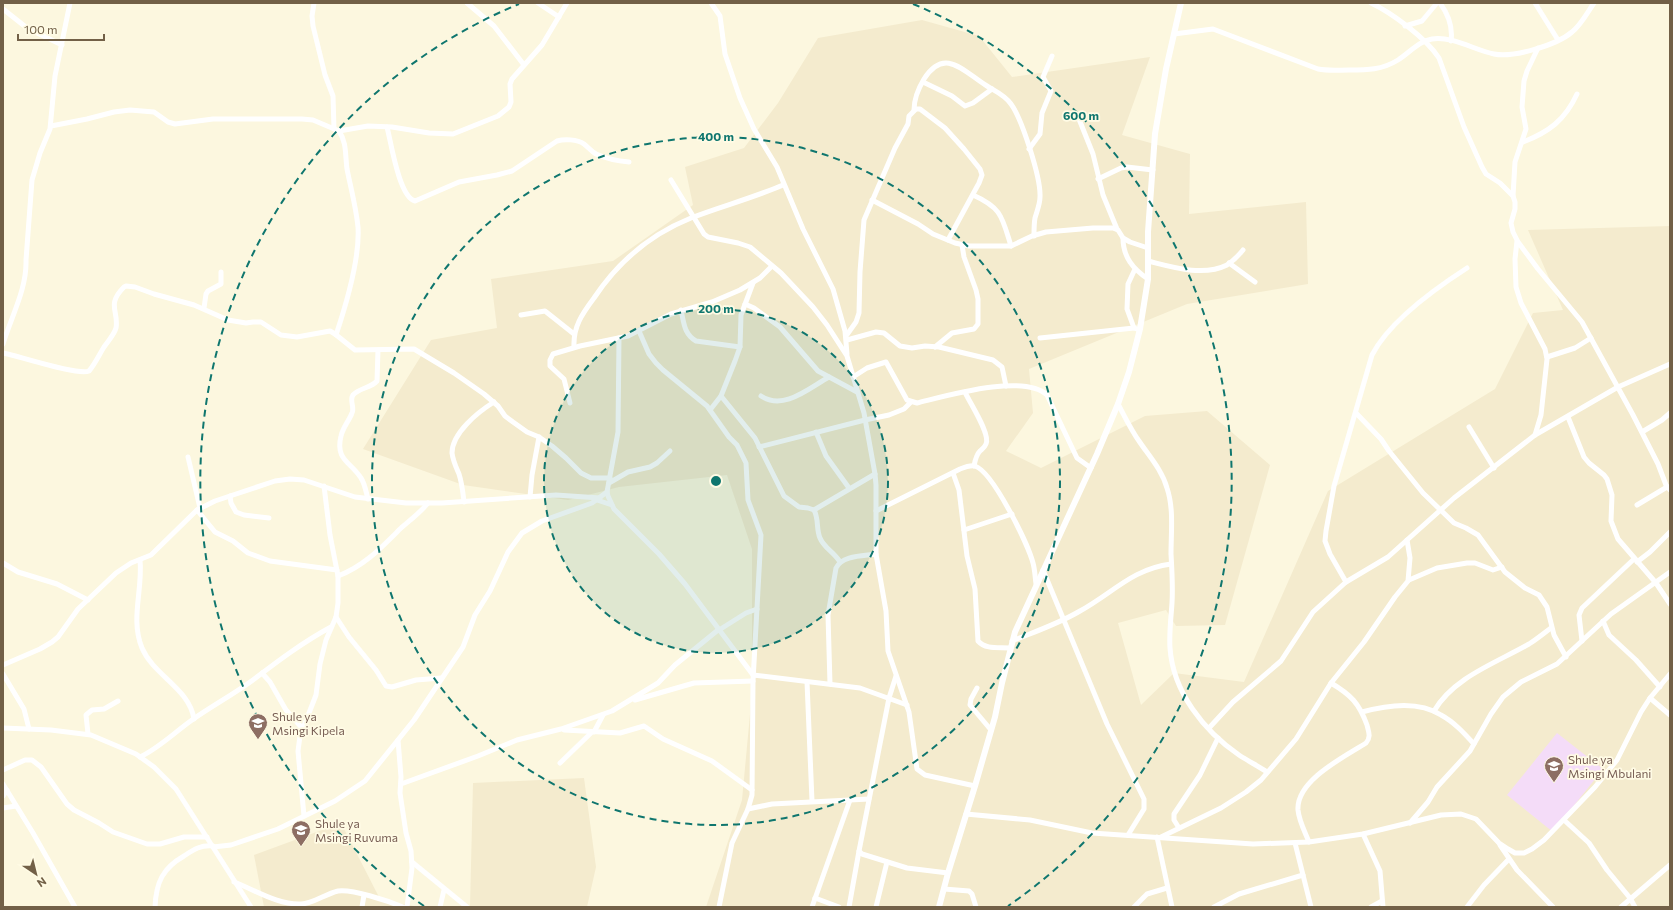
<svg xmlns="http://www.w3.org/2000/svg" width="1673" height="910" viewBox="0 0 1673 910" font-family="Commissioner,sans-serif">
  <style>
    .residential { fill: #f4ebce }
    .education { fill: #f4dcf8 }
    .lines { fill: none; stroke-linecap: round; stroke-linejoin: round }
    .minor { stroke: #fff; stroke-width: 5 }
    .tertiary { stroke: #fff; stroke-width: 6 }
    .ring { fill: none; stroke: #0f766e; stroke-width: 2; stroke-dasharray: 7 5 }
    .labels { text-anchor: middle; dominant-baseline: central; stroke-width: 3.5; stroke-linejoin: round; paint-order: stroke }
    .education-label { font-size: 12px; fill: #785e54; stroke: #fffbe5; text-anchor: start }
    .centre { fill: #0f766e; stroke: #fffbe5; stroke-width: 2 }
    .ring-label { font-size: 12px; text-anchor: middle; font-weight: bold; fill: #0f766e; stroke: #fffbe5; stroke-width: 3.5; stroke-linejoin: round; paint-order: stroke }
  </style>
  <rect width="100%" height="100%" fill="#fcf7df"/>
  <g class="residential">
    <polygon points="922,20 979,36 1012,77 1150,57 1122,135 1190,154 1189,214 1306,202 1308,284 1187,304 1029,369 1033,413 1006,451 1041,468 1145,416 1207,411 1270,465 1225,625 1176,626 1166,610 1118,623 1141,705 1174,673 1244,682 1328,491 1495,389 1533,313 1563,310 1528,230 1670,226 1670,907 706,907 742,800 752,693 752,549 727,475 619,487 568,500 463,485 363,449 431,340 497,328 491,279 613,261 693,205 685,167 744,148 778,103 818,38"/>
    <polygon points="584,778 596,867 587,907 470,907 473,783"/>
    <polygon points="341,823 381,901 421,907 264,907 254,855"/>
  </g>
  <polygon class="education" points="1557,733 1603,769 1553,832 1507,795"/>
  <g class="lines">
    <g class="minor">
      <polyline points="314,3 312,16 313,26 325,75 333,96 334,129"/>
      <polyline points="467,3 494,26 524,65"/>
      <polyline points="538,3 559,17"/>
      <polyline points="711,3 720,16 725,54 740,98 754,129 777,167 803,229 833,289 845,331 847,354"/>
      <path d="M1371,3c21,10 55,35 68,55l25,69 18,40 4,7 14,9 13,13 2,6v7l-4,14 2,9 5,10 20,27 44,53 51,93 25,49 8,21 4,5"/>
      <path d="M1440,3c8,11 13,24 11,38"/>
      <polyline points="1535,3 1558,40"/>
      <polyline points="3,9 27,28 62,45"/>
      <polyline points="1405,26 1422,21 1437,3"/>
      <path d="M1174,34l39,-5 105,40c10,2 20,1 31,1 18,0 33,0 49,-10 11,-7 21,-19 34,-21 21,-3 42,11 62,15 19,4 63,-9 78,-22 9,-7 15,-19 22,-29"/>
      <polyline points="923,82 952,96 965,106 973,103 992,89"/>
      <path d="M914,110c0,-11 4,-21 10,-31 21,-33 40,-7 63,7 8,5 18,9 24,18 11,15 30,74 29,93 0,7 -3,14 -5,21 -1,5 -1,12 -1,18"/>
      <polyline points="1079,119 1093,154 1103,195 1117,229"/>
      <polyline points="51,126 87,119 114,112 130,110 154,112 168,122 175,124 213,119 302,119 313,120 339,131 368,126 392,127 429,133 453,134 498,116 509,107 511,102 510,84 512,79 542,45 567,3"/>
      <path d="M387,127c4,15 12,70 28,74l44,-19 38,-7 15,-4 45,-30c7,-2 20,-2 27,3 4,3 7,7 12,10 11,5 21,7 33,8"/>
      <path d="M1523,142c26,-10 42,-22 54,-48"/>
      <polyline points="1029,149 1040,134 1042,113 1051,91 1043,77 1052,56"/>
      <polyline points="1098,179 1121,168 1127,167 1153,170"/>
      <polyline points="671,180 704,234 708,237 738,243 750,247 781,273 813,307 827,325 847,356 864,413 875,474 876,485 876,554 886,611 888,651 909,712 917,769 925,775 975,786"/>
      <path d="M973,195c29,13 29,22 38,51"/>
      <polyline points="1513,196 1515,162 1526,129 1522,107 1524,81 1527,71 1538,48"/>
      <polyline points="872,200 918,224 933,234 955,243 969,246 1011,246 1032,236 1046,232 1093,228 1113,228 1118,230 1123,238 1130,242 1148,248"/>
      <path d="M1123,238c0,19 10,31 25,41"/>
      <polyline points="1517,241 1515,259 1516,287 1521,303 1545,349 1547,359 1541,415 1535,435"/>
      <path d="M1148,261c24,6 55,16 79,4 6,-4 12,-10 16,-15"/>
      <polyline points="1229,263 1255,282"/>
      <polyline points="1135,269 1128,284 1127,309 1134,328 1137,329"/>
      <polyline points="745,304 754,308 780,327 818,371 857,392"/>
      <polyline points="204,308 206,294 208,291 221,284 221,272"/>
      <path d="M681,310c3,13 3,24 15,31l44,6"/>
      <polyline points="521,315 545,311 574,334"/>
      <polyline points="639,331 649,354 656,363 663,370 707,406 729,437 737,445 746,463 748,500 761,535 753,681 752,795 748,809 732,843 719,907"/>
      <path d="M336,335c10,-30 24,-77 22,-108 -2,-20 -7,-38 -11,-58 -2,-14 0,-26 -8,-38"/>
      <polyline points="846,336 856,322 859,313 860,272 864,220 895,148 908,124 909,116 916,109 920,109 945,128 964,149 980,169 982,175 979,183 948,240"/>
      <polyline points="619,338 618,432 607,492 608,496 614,509 659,554 685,584 753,675 860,688 907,705"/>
      <polyline points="1040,338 1134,328"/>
      <polyline points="847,340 876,332 884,333 900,346 912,348 925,346 939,347 993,360 1002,367 1006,386"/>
      <path d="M3,344c8,-27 24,-55 23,-84l6,-80 8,-27 10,-24 5,-53 15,-73"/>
      <path d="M574,347c-1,-20 8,-33 20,-49 24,-36 57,-64 97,-80 31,-12 62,-20 92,-33"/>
      <polyline points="935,347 952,333 974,329 978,324 978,299 976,290 964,257 962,245"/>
      <path d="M3,353c16,3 75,23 86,18 6,-7 10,-16 15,-24 4,-6 10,-12 12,-19 3,-17 -10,-23 8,-41l2,-1 9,1 19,7 40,11 34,15 18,3 7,-1h8l20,13 16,2 33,-6 5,3 20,16 59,-1 40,24 30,21 14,12 7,10 8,6 14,10 12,5 13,9 14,12 15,15 10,5h19"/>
      <polyline points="1547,357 1575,348 1591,338"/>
      <path d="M853,377l14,-9 19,-6 21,38 10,3c29,-7 107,-30 130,-8l30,63 14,10"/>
      <path d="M965,392c4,10 26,42 21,52 -1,3 -4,5 -6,7 -4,4 -5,10 -6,15"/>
      <path d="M721,396l34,42 29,58 15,11 9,1 6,2c5,9 2,19 6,28 4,10 14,14 20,24"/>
      <path d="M761,396c23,15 48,-8 68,-19"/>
      <polyline points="570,403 564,379 550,366 550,360 553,354 580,346 628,336 671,314 712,302 740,290 760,278 772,266"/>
      <path d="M1118,404c7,13 13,26 21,37 10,15 23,29 28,47 7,21 4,44 4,66 1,17 2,33 1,49 -1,15 -3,30 -2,45 3,44 34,83 69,107 9,6 19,11 28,17"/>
      <polyline points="710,410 721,396 735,361 740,347 741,315 753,283"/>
      <polyline points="1356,413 1381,439 1389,451 1423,493 1454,523 1466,528 1478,535 1505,572 1525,588 1539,595 1547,607 1554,635 1566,657"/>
      <polyline points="1568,417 1584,457 1589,463 1604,475 1607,479 1612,495 1611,521 1618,539 1656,583 1670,604"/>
      <polyline points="1469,427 1494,468"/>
      <polyline points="816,432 826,456 849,488"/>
      <polyline points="1642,432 1662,420 1670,413"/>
      <polyline points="759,447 865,420 889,415 904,409 911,402"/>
      <polyline points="188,457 200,508"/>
      <path d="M953,473l6,17 8,66 8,33 3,52c8,9 21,6 32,7"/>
      <polyline points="609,483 628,472 650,467 657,463 670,451"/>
      <polyline points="230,496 231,503 236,512 244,515 269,518"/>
      <polyline points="530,497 532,475 539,437"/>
      <path d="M368,499c-2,-7 -3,-15 -7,-21 -10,-16 -26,-18 -20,-42 2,-9 8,-15 11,-23 3,-6 -3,-12 1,-18 6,-7 18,-7 24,-14l1,-31"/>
      <polyline points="597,500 612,505"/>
      <path d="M464,502c-1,-9 -2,-19 -5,-28 -3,-7 -6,-13 -7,-21 0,-20 26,-41 42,-51"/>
      <polyline points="1637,505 1667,487"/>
      <polyline points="197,510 215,532 233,541 248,553 270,561 337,570"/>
      <polyline points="814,510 875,474"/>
      <path d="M876,511l84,-42c5,-2 10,-4 15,-3 18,6 53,78 58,97 2,7 2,14 3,21"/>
      <polyline points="964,530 1012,514"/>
      <path d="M140,560c3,30 -10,59 2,88 12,28 47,40 52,71"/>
      <polyline points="1637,562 1650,552 1670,532"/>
      <polyline points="3,563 18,572 57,584 88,600"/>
      <polyline points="1043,570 1107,724 1144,799 1144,809 1128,835"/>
      <path d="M338,576c26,-10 43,-28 62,-47 10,-9 19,-15 28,-26"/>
      <polyline points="1409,580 1437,568 1467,563 1475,563 1493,570 1502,567"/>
      <path d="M1346,582l-16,-28 -5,-13 1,-10 8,-45 38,-131c17,-33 64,-67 95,-87"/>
      <polyline points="336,617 349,637 376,670 386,686 392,687 416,680 441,678"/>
      <polyline points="1603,621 1609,635 1636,660 1660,687"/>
      <polyline points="719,630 746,613 757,609"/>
      <path d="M1012,641c22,-9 46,-17 68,-30 33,-18 52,-42 91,-47"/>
      <polyline points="1582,641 1579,615 1582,608 1634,559"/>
      <polyline points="3,665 40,649 52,642 58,637 78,609 116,573 131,563 151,555 197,510 215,501 275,481 290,479 304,480 355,497 406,503 442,503 556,495 600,498"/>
      <polyline points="262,673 270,682 286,710 303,729"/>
      <polyline points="3,674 24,709 29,729"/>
      <polyline points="896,676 889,698 859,851 862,854 907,868 948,873"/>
      <polyline points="807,682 812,801"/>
      <path d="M830,684l-2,-69 8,-47c6,-13 28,-12 40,-14"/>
      <polyline points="977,688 971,699 970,705 991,730"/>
      <polyline points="1650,698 1670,715"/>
      <polyline points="635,700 694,683 753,681"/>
      <path d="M1434,711c20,-34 62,-48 95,-67 8,-5 15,-11 22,-16"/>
      <path d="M1362,712c25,-7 56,-12 79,3 13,7 23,18 33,29"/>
      <polyline points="3,728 51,730 91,735 136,754 154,767 176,789 251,907"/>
      <polyline points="1209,728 1233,702 1281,661 1313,612 1346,582 1388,557 1454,498 1535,435 1618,387 1670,364"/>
      <polyline points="564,730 620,733 644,726 663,739 712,761 752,790"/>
      <polyline points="594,732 603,715"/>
      <polyline points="88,734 86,715 92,710 104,709 118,701"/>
      <polyline points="398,740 401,777 400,793 406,833 411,851 412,868 407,907"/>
      <path d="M140,757c19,-9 35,-25 52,-37 20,-14 42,-26 61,-40 25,-19 50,-38 78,-53"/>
      <polyline points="560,763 592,732"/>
      <polyline points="3,770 25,760 32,760 41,767 67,804 74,810 99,823 113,832 147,844 160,844 184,837 207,837"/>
      <polyline points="3,784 33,833 75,907"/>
      <polyline points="401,784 478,756 517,740 561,729 612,711 658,683 675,665 718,630"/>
      <polyline points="3,796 7,790"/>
      <polyline points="3,808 16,806"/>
      <polyline points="748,809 772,804 869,799"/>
      <polyline points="966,814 1030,820 1092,833 1253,844 1309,842 1363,834 1441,815 1461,814 1476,819 1499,843 1508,849 1515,853 1524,853 1532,849 1544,840 1595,787 1617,760 1641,712 1650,698 1670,674"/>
      <polyline points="304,816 298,751 300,736 316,695 320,664 326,640 336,617 338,603 338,576 330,535 324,486"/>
      <polyline points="1564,820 1589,843 1607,870 1630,898 1635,907"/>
      <polyline points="1410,823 1428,802 1437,787 1470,751 1491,714 1503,697 1521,682 1557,664 1611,614 1670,572"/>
      <polyline points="1179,828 1174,820 1174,814 1200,775 1218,738"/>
      <polyline points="1363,834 1380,871 1383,907"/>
      <polyline points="1157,837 1172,907"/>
      <polyline points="1161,837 1221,808 1246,792 1261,780 1296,739 1331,683 1364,642 1395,597 1408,581 1410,558 1407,540"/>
      <path d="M1309,842c-4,-10 -10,-21 -11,-32 -2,-30 48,-54 68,-67 5,-6 3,-10 1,-18 -8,-22 -16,-30 -36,-42"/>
      <polyline points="1295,843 1311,907"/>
      <polyline points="1500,845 1517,870 1553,907"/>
      <polyline points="213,847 231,845 278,829 335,801 365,781 414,720 463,647 475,615 490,591 508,552 522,533 542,521 592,503 607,492"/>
      <polyline points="412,862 467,907"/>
      <path d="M234,882c21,8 44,23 67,22 12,0 24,-10 37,-13 15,-2 50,10 65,16"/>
      <polyline points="944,889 969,891 972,894 976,907"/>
      <polyline points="815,898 839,907"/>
      <path d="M155,907c1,-25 8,-39 29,-51 10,-7 17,-11 29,-10"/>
      <polyline points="362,907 364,895"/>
      <polyline points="440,907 444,890"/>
      <polyline points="812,907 850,800"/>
      <polyline points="849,907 859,851"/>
      <polyline points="876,907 887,862"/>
      <polyline points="1134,907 1147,894 1167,888"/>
      <polyline points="1214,907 1239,894 1303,875"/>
      <polyline points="1371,907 1382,901"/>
      <polyline points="1467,907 1484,885 1509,859"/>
      <polyline points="1621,907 1670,865"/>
    </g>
    <polyline class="tertiary" points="939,907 948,873 975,786 995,717 1002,683 1015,632 1097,454 1118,404 1129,372 1140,329 1148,279 1148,232 1155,134 1166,69 1181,3"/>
  </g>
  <circle cx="716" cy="481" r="172" fill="#0f766e" fill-opacity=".12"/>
  <g class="ring">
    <circle cx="716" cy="481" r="172"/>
    <circle cx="716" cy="481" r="344"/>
    <path d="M424 906A516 516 0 0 1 519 4M913 4A516 516 0 0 1 1008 906"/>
  </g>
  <defs>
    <g id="school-pin" transform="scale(1)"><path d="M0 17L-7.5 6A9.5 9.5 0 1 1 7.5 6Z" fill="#8d6e63" stroke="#fffbe5"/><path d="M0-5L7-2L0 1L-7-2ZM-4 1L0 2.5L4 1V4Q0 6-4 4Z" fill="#fff"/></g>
  </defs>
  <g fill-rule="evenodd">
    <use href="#school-pin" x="258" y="723"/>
    <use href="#school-pin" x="1554" y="766"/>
    <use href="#school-pin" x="301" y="830"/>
  </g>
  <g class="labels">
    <g class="education-label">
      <text x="272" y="716">Shule ya<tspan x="272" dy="14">Msingi Kipela</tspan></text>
      <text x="1568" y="759">Shule ya<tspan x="1568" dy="14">Msingi Mbulani</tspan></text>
      <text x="315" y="823">Shule ya<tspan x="315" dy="14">Msingi Ruvuma</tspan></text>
    </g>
  </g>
  <circle cx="716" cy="481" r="6" class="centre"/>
  <g class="ring-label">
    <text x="1081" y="120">600 m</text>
    <text x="716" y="141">400 m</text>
    <text x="716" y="313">200 m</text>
  </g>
  <rect width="1673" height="910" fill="none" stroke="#726047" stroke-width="8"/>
  <g transform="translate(36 874) rotate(145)" stroke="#fffbe5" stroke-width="3" paint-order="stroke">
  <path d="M0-3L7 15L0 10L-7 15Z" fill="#726047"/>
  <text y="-6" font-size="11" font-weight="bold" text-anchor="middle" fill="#726047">N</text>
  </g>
  <path d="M18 34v6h86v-6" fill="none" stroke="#726047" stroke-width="2"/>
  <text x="24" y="34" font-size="12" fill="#726047" stroke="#fffbe5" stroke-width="3" paint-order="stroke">100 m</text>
</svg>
